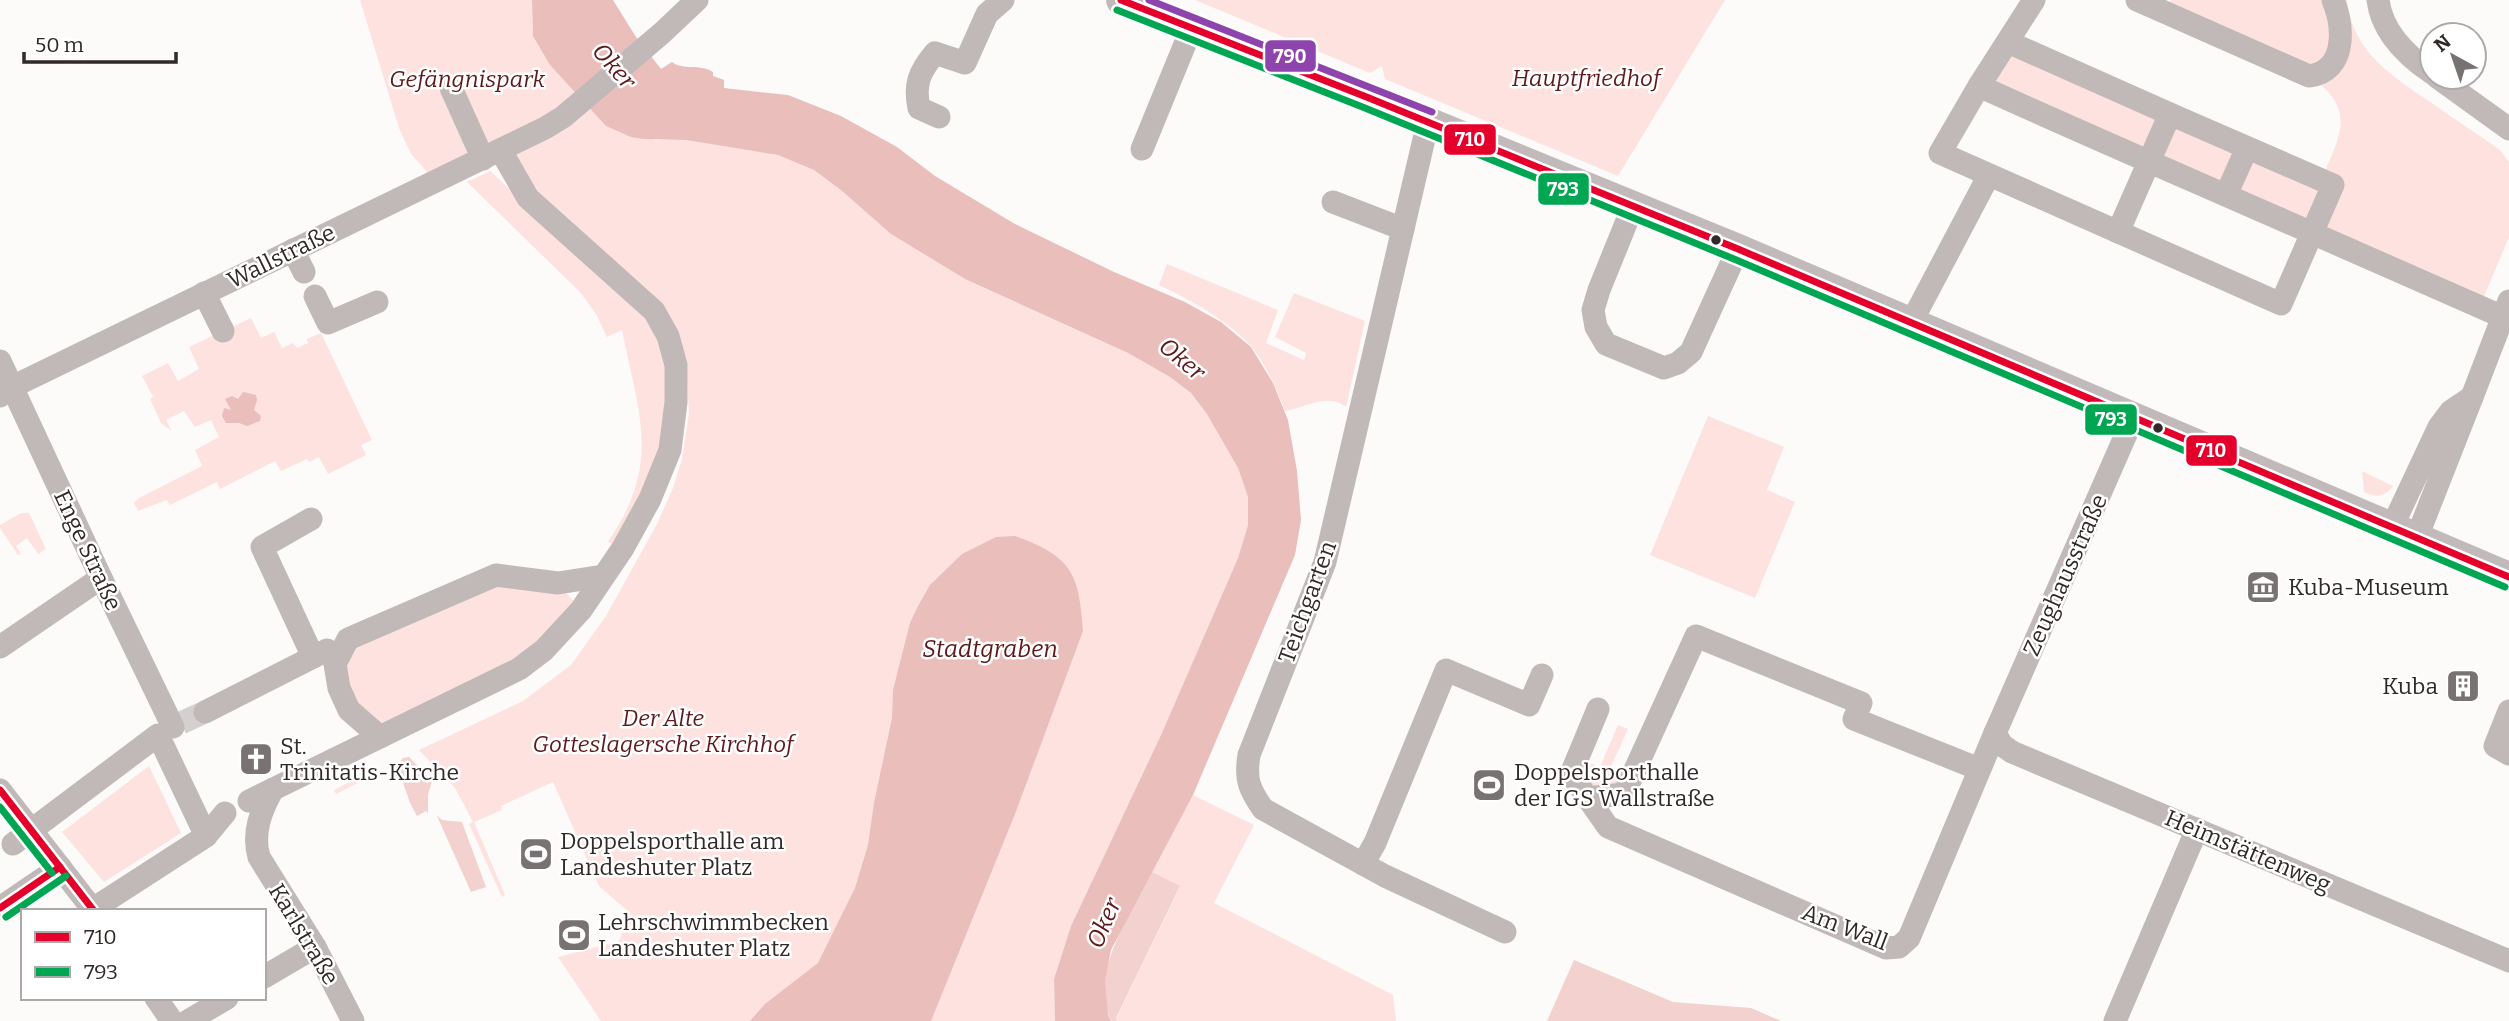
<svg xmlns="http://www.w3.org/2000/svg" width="2509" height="1021" viewBox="0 0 2509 1021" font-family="Bitter,serif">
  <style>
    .green { fill: #fde2e0 }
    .forest { fill: #f3d1cf }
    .water { fill: #e9bebb }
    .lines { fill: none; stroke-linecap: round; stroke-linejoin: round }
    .minor-tunnel { stroke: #d4d0d0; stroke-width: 23; stroke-dasharray: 23 11; stroke-linecap: butt }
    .minor { stroke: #c1b9b8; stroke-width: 23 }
    .major { stroke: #c2baba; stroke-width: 30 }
    .bus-1-casing { stroke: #fff; stroke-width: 12 }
    .bus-2-casing { stroke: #fff; stroke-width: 12 }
    .bus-3-casing { stroke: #fff; stroke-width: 12 }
    .bus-1 { stroke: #e4002b; stroke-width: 7 }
    .bus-2 { stroke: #00a651; stroke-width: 7 }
    .bus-3 { stroke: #8e44ad; stroke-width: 7 }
    .bus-dot { fill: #312928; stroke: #fff; stroke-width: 2.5 }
    .labels { text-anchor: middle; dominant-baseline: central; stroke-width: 5; stroke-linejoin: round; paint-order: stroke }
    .park-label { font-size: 23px; font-style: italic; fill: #5f1a1b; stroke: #fff }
    .street-label { font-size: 23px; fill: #312928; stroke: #fff }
    .poi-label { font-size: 23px; fill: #312928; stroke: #fff; text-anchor: start }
    .water-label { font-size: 24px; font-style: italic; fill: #5e181a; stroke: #fff }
    .line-badge { stroke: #fff; stroke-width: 2.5 }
    .badge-label { font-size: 19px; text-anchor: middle; font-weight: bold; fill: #fff }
  </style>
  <rect width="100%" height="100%" fill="#fdfafa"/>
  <g class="green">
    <path d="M360,0h172l1,36 121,104h32l92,15 36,15 28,21 49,43 74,45 163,74 42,24 21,16 16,20 31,55 10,29v28l-10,33 -77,177 -90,191 -17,53 1,42h-454l-43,-64 61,-16 11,-28 -31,-27 -46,-104 -52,24 1,4 -28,12 31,73 -3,2 -33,-73 4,-2 -18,-34 -36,-38 104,-49 48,-36 35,-49 51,-92 16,-36 9,-29 7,-46 -3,-53 -32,-49 22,91 -53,146 -15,-6c54,-80 31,-125 14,-212l-15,7 -11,-23 -16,-22 -113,-110 23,-11 123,114 -112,-134 -66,30 -24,-27 -12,-26z"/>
    <polygon points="1195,0 1725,0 1618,176 1385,79 1382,66 1370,73"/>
    <path d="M2171,0h176c6,54 46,76 86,104 22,15 45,31 67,46l9,12v75l-29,69 -501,-220 29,-44 313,138c19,-45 37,-71 -12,-104l-143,-63z"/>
    <path d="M1167,264l111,46 -12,33 38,17 2,-7 -31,-16 19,-44 71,28 -19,86c-18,-15 -42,1 -61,4 -8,-21 -17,-42 -30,-60 -20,-27 -65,-51 -96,-66z"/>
    <polygon points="251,318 261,338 274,332 282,348 293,343 297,348 308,343 307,339 321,333 372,440 361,445 366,455 328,474 319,457 309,462 307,459 281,471 275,461 220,489 217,482 170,505 167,500 138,511 134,503 139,498 202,466 195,450 219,437 211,420 195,427 184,411 166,420 172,431 161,423 150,399 153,397 142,376 168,363 178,381 199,369 189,347"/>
    <polygon points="1708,416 1784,447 1767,490 1795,502 1755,598 1650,555"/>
    <path d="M2362,471l31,15c-8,11 -17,12 -29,6z"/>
    <polygon points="21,513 29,513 46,549 38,554 27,538 16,546 21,554 18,555 0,528 0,525"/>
    <polygon points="496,575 558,583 581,610 564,630 380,737 339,688 348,639"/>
    <polygon points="1618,725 1628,729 1609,771 1630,781 1587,798 1577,758 1600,767"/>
    <polygon points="149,766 181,833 104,882 62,832"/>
    <polygon points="375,769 377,773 336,794 334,790"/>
    <polygon points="1193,795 1254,825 1214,903 1393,995 1396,1021 1117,1021 1116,1019 1180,887 1152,872"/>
  </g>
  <g class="forest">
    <polygon points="409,757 432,781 428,795 428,813 426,811 417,816 410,803 397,765 403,758"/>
    <polygon points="437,816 442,820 462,822 486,887 471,892"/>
    <path d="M1152,872l28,14 -64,132 1,3h-6c-23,-47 20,-108 41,-149z"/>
    <polygon points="1574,960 1673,1002 1751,1008 1781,1021 1547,1021"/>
  </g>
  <g class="water">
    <path d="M532,0h81l23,37 25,32 11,-7c12,9 27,1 41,10v4l11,4v8l64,7 53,21 56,31 38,29 80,48 99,48 71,30 36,20 30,25 22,36 15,37 9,51 4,49 -6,35 -102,240 -82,155 -6,31 3,34 3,6h-56l-1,-42 17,-53 90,-191 77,-177 10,-33v-28l-10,-29 -31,-54 -16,-21 -21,-16 -42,-24 -163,-74 -74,-45 -49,-43 -28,-21 -36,-15 -92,-15 -43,-1 -12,-2 -25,-11 -56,-61 -17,-29z"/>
    <polygon points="243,392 256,395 257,400 254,410 261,416 260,421 247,426 239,423 226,423 222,416 224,408 231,410 225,399 232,396 238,399"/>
    <path d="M1015,536c57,21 64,37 68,95l-68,183 -84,207h-181l15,-17 53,-41 37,-75 13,-43 6,-42 18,-85 1,-28 17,-67 8,-17 12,-21 32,-31 34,-17z"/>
  </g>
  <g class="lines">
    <polyline class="minor-tunnel" points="181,723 205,712"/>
    <g class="minor">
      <polyline points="2034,0 1979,86 1940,153 2281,304 2312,233 2503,317"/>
      <path d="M2137,0l172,76c38,-5 35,-49 24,-76"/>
      <path d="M2378,0c4,33 29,56 54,73"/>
      <polyline points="2008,42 2170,114"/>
      <polyline points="2437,77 2509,129"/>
      <path d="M1979,86c110,50 222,98 333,147l21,-48 -163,-71 -52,118"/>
      <polyline points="451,88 483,159"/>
      <path d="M939,117l-20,-9c-5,-23 0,-36 16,-55l30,10 22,-49 16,-14"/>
      <path d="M1428,122l-103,440 -76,193c-4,24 0,34 14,54l122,67 120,56"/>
      <polyline points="1142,149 1192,27"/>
      <polyline points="2226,195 2247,148"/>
      <polyline points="1333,202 1403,229"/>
      <polyline points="1633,206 1599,290 1593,310 1596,327 1606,344 1664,368 1678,363 1691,352 1738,249"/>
      <polyline points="293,250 304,272"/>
      <polyline points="204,293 223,331"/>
      <polyline points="315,296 328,323 377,302"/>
      <polyline points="1912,321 1989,175"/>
      <polyline points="0,361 101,578 173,727"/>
      <polyline points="0,396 12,387 545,128 563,117 662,33 697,0"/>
      <polyline points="2472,397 2509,301"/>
      <polyline points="311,519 262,547 313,657"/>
      <polyline points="2392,527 2439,427 2451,411 2472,397 2417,537"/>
      <polyline points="0,647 101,578"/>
      <polyline points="1598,709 1571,774 1608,827 1886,948 1899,947 1909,938 1995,733 2134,416"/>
      <polyline points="2509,711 2495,746 2509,754"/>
      <polyline points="205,712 327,650"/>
      <polyline points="1995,733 2002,745 2012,752 2509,961"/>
      <polyline points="380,737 349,710 339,688 335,664 348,639 496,575 558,583 603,576"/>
      <path d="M273,789c-12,21 -21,44 -14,68l56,90 38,74"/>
      <polyline points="0,790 94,911"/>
      <polyline points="1587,798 1624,794 1696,636 1861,703 1854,719 1979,769"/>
      <polyline points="249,801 519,669 544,650 581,610 623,548 650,499 670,450 676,402 676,365 668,336 654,311 528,198 501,151"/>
      <polyline points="206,836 225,813"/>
      <polyline points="13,844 158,735 206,836 93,909"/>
      <polyline points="1363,864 1375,843 1446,670 1529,705 1542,675"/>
      <polyline points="0,908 60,867"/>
      <polyline points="264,977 315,947"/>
      <polyline points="156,998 172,1021"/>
      <polyline points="188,1021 227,998"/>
      <polyline points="2115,1021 2197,829"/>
    </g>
    <polyline class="major" points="1121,0 1369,98 1738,249 2509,577"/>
    <g class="bus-1-casing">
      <g id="bus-1">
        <polyline points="1121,0 1369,98 1738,249 2509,577"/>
        <polyline points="0,790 94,911"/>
        <polyline points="0,908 60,867"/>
      </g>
    </g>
    <g class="bus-2-casing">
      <g id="bus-2">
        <polyline points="1117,10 1365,108 1734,259 2505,587"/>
        <polyline points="0,807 52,873"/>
        <polyline points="6,917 66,876"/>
      </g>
    </g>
    <g class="bus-3-casing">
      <polyline id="bus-3" points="1149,0 1432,112"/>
    </g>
    <use href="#bus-1" class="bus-1"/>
    <use href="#bus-2" class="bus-2"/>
    <use href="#bus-3" class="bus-3"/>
  </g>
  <defs>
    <g id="museum-square" transform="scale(1.75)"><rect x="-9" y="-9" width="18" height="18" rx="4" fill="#787272" stroke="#fff"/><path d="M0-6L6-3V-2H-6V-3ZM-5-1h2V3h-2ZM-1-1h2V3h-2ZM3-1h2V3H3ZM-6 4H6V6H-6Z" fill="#fff"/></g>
    <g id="building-square" transform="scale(1.75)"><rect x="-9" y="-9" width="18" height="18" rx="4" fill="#787272" stroke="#fff"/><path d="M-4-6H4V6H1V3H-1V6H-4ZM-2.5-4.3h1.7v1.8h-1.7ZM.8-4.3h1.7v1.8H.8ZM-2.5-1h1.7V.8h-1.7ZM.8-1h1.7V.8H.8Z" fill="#fff"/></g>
    <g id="church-square" transform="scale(1.75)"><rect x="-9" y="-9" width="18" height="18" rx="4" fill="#787272" stroke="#fff"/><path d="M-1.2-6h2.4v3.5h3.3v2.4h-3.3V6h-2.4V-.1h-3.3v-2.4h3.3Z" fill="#fff"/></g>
    <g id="stadium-square" transform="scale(1.75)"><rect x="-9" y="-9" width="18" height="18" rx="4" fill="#787272" stroke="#fff"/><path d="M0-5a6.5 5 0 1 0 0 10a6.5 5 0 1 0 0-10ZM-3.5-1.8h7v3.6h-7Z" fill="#fff"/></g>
  </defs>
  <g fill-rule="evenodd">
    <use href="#museum-square" x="2263" y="587"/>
    <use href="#building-square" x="2463" y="686"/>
    <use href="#church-square" x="256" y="759"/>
    <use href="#stadium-square" x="1489" y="785"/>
    <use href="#stadium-square" x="536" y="854"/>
    <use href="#stadium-square" x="574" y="935"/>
  </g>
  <g class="bus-dot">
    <circle cx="1716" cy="240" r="6"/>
    <circle cx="2158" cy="428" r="6"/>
  </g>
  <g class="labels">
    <g class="park-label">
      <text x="1586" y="78">Hauptfriedhof</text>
      <text x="467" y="79">Gefängnispark</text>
      <text x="663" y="718">Der Alte<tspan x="663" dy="26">Gotteslagersche Kirchhof</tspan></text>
    </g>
    <g class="street-label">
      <text transform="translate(281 256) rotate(-26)">Wallstraße</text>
      <text transform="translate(88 550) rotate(65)">Enge Straße</text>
      <text transform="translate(2065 575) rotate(-66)">Zeughausstraße</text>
      <text transform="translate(1307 602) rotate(-70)">Teichgarten</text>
      <text transform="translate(2248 851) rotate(23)">Heimstättenweg</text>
      <text transform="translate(1845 927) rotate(21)">Am Wall</text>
      <text transform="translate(304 934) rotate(59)">Karlstraße</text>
    </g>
    <g class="poi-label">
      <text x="2288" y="587">Kuba-Museum</text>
      <text x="2438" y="686" text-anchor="end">Kuba</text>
      <text x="280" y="746">St.<tspan x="280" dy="26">Trinitatis-Kirche</tspan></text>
      <text x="1514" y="772">Doppelsporthalle<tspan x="1514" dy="26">der IGS Wallstraße</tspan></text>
      <text x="560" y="841">Doppelsporthalle am<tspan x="560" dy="26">Landeshuter Platz</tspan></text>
      <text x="598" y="922">Lehrschwimmbecken<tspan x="598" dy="26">Landeshuter Platz</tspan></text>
    </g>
    <g class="water-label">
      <text transform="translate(614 66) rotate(49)">Oker</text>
      <text transform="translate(1182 359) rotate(40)">Oker</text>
      <text x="990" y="649">Stadtgraben</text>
      <text transform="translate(1104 923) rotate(-67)">Oker</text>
    </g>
  </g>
  <g class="line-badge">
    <rect x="1264" y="39" width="53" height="34" rx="7" fill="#8e44ad"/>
    <rect x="1443" y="123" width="54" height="33" rx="7" fill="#e4002b"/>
    <rect x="1537" y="172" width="53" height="34" rx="7" fill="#00a651"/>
    <rect x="2084" y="403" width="54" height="33" rx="7" fill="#00a651"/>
    <rect x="2185" y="434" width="53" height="33" rx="7" fill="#e4002b"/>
  </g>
  <g class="badge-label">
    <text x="1290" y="63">790</text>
    <text x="1470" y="146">710</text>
    <text x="1563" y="196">793</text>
    <text x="2111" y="426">793</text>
    <text x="2211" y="457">710</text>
  </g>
  <rect x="21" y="909" width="245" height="91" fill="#ffffff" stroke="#ada9a9" stroke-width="2"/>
  <rect x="35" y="932" width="35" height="10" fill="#e4002b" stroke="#ada9a9" stroke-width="2"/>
  <text x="84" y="944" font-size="21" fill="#312928">710</text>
  <rect x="35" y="967" width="35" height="10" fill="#00a651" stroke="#ada9a9" stroke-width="2"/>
  <text x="84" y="979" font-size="21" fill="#312928">793</text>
  <g transform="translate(2453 56) rotate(320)"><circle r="33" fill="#ffffff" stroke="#ada9a9" stroke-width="2"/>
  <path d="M0-5L12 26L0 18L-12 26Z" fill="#787272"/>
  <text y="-10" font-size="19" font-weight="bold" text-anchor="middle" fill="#312928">N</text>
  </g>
  <path d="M24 52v10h152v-10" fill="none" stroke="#312928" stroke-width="3.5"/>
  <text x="35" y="52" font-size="21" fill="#312928" stroke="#ffffff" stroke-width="5" paint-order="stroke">50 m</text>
</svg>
